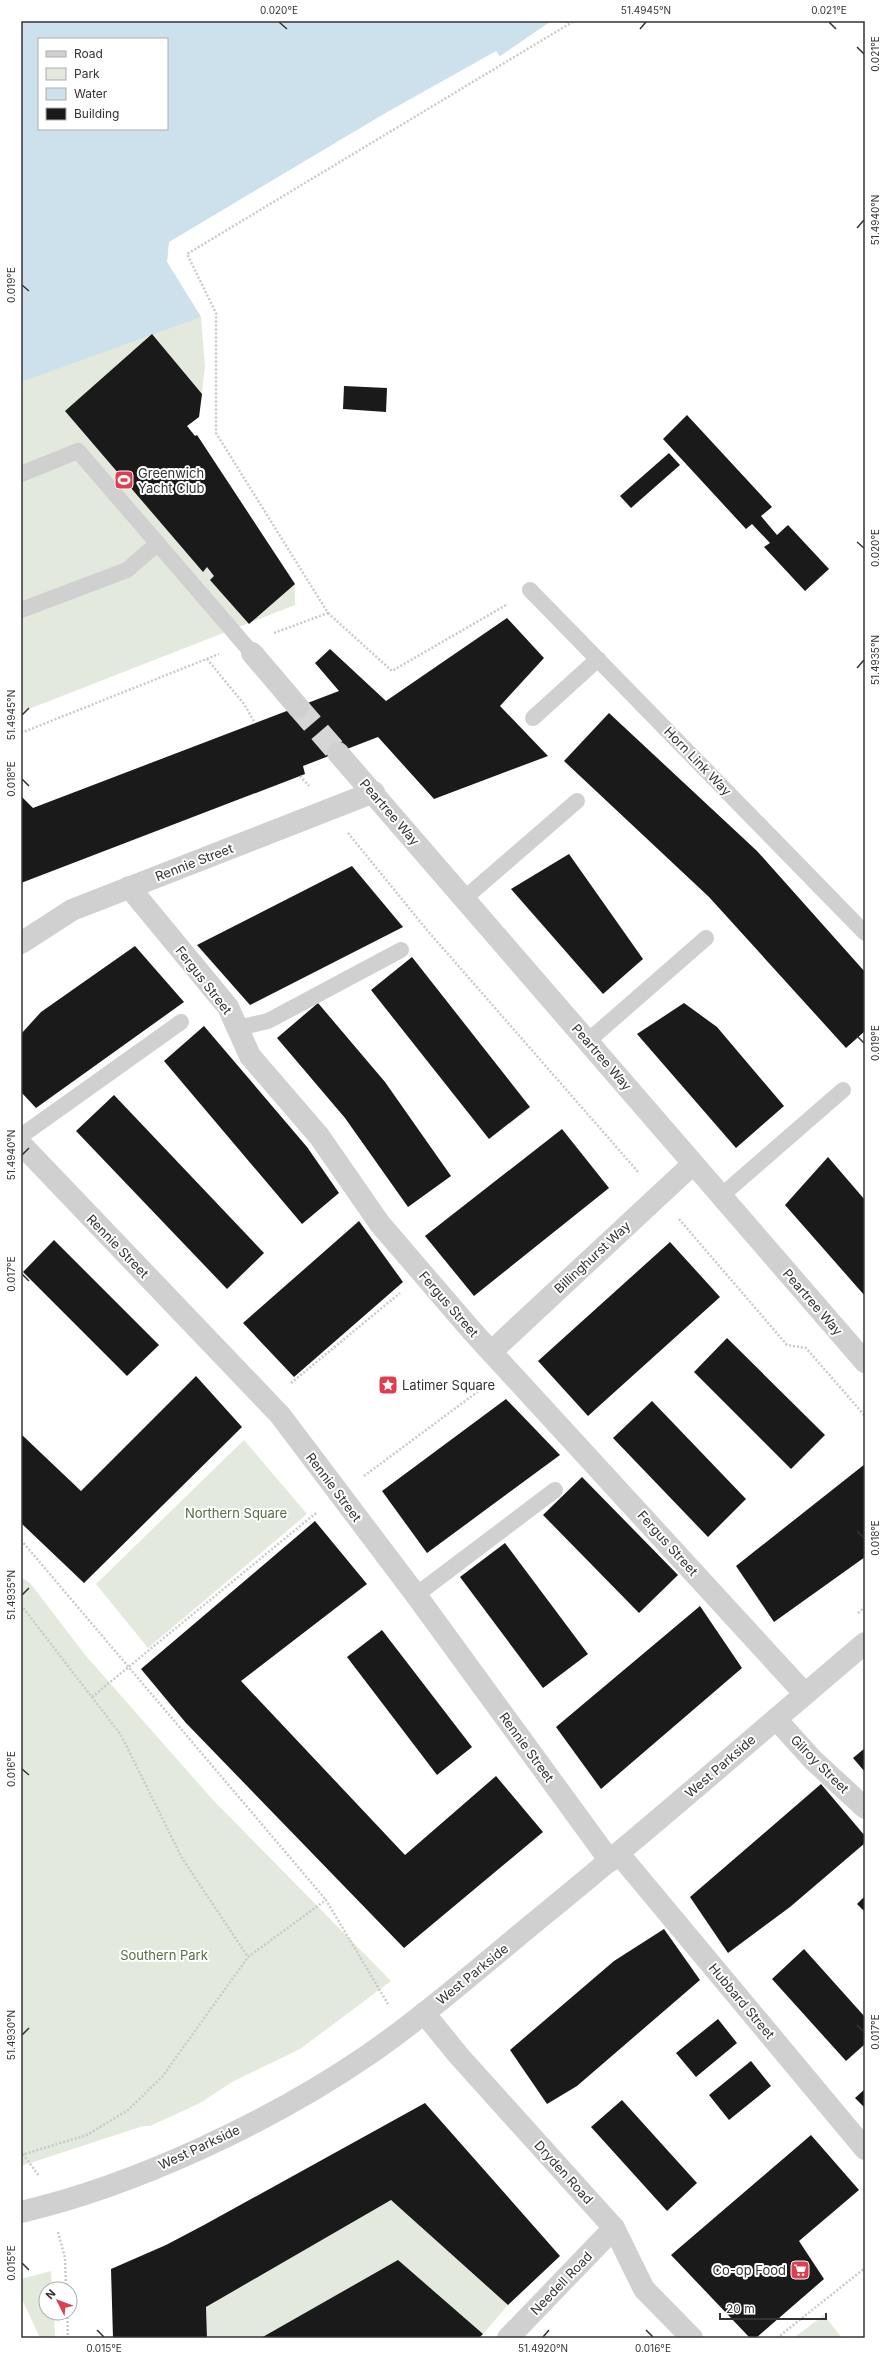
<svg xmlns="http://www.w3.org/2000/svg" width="886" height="2359" viewBox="0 0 886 2359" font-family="Inter,sans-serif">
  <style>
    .green { fill: #e3e9dc; fill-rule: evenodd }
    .water { fill: #cce1eb; fill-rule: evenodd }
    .building { fill: #1a1a1a }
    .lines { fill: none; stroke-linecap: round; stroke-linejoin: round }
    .minor-tunnel { stroke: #d6d6d6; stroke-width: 22; stroke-dasharray: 22 11; stroke-linecap: butt }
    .path { stroke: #cacaca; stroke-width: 2.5; stroke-dasharray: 2 2; stroke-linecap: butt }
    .service { stroke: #d0d0d0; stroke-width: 16 }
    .minor { stroke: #d0d0d0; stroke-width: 22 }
    .ticks { fill: none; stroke: #333; stroke-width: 1.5 }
    .labels { text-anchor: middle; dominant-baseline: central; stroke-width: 4; stroke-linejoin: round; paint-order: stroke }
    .poi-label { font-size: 13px; fill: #333; stroke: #fff; text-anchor: start }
    .street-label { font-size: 13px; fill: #333; stroke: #fff }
    .park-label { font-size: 13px; fill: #576e40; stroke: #fff }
    .neatline { fill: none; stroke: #333; stroke-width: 1.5 }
    .ticks-label { font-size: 10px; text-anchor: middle; fill: #333 }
  </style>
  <rect width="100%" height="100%" fill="#fff"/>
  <g class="green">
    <path d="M21,21h530l-51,35 -4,-5 -109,61 -219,130 -1,20 34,55 4,50 -6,50 -12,9 8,10 2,-1 98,149v21l-274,107zM39,39h128v90h-128z"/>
    <polygon points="244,1440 307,1514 148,1648 96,1584"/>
    <polygon points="21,1577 30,1583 86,1656 212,1799 391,1981 300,2049 232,2082 200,2103 150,2126 143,2126 21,2166"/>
    <polygon points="391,2200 508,2305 483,2334 207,2338 206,2307"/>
    <polygon points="51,2271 52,2289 46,2289 46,2313 54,2313 55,2338 40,2338 21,2297 21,2279"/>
    <polygon points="824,2315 842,2338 794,2338"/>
  </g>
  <path class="water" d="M21,21h530l-51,35 -4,-5 -109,61 -218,130 -2,20 34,55 -180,65zM39,39h128v90h-128z"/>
  <g class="building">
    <polygon points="152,334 202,394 199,417 187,426 195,436 197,435 295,584 249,624 210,580 214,576 207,567 203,572 65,411"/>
    <polygon points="344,386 387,388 386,412 343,409"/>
    <polygon points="687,415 772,507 761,516 777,535 788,525 829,569 805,591 764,547 770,543 752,524 746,529 663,439"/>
    <polygon points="669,453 680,465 631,508 620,496"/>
    <polygon points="507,618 544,658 500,706 548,756 434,799 378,737 303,766 305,774 300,776 21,883 21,796 33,808 339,691 315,663 330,649 386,701"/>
    <polygon points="609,713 757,851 865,972 865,1031 846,1048 709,897 564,761"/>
    <polygon points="569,854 643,959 603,994 511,889"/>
    <polygon points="352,866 403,927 250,1005 197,945"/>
    <polygon points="135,946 184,1002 36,1108 21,1092 21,1034 41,1012"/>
    <polygon points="412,957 530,1107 489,1139 371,990"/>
    <polygon points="318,1003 385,1082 451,1176 408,1207 345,1118 277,1038"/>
    <polygon points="684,1003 717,1027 784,1106 736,1148 637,1034"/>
    <polygon points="204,1026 307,1147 339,1193 302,1224 164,1061"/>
    <polygon points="114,1095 264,1253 227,1289 76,1131"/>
    <polygon points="562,1129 609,1188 474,1296 425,1236"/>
    <polygon points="828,1157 865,1200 865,1296 785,1205"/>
    <polygon points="359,1221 403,1282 294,1377 243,1323"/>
    <polygon points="54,1240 159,1345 127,1376 23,1272"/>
    <polygon points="670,1242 720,1297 588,1416 538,1361"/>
    <polygon points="727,1338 825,1435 791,1469 694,1372"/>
    <polygon points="196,1376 242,1427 84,1583 21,1523 21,1434 81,1491"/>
    <polygon points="506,1399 560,1455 427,1553 382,1491"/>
    <polygon points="652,1401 746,1499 708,1537 613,1438"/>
    <polygon points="865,1464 865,1557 774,1622 736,1566"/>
    <polygon points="582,1477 678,1575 639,1613 543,1515"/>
    <polygon points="315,1521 367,1584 241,1681 405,1855 496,1776 543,1832 404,1948 186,1723 141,1669"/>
    <polygon points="505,1543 588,1654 543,1688 460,1577"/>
    <polygon points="700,1606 742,1668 601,1789 556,1727"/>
    <polygon points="382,1630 472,1747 437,1775 347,1657"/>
    <polygon points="865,1748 865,1772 853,1758"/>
    <polygon points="821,1784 865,1836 865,1843 790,1907 728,1953 690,1897"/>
    <polygon points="865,1896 865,1912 857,1904"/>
    <polygon points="664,1929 700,1980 577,2086 547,2104 510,2050 614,1961"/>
    <polygon points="804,1949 865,2017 865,2044 846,2061 772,1979"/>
    <polygon points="718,2019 737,2043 696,2077 676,2053"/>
    <polygon points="751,2061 771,2086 729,2120 709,2095"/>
    <polygon points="865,2089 865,2108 855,2098"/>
    <polygon points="622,2100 697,2183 667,2211 591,2127"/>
    <polygon points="425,2103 560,2256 508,2305 391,2200 206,2307 207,2338 113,2338 111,2269 166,2245 204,2225"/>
    <polygon points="811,2135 859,2190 799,2241 824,2279 756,2338 750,2338 671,2255"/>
    <polygon points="398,2260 483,2334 479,2338 261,2338"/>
  </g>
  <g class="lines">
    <polyline class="minor-tunnel" points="298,707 338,753"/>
    <g class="path">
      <polyline points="328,613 392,671 508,604"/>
      <polyline points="274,633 328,613 216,433 216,313 187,254 574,21"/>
      <polyline points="207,659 244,704 255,723"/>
      <polyline points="21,733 219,654"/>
      <polyline points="300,776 309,786"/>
      <polyline points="348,833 427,930 639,1173"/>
      <polyline points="679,1219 787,1345 806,1348 865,1416"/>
      <polyline points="291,1383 400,1293"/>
      <polyline points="364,1476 484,1387"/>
      <polyline points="21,1540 326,1900"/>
      <polyline points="21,1605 121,1735 182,1858 248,1957"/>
      <polyline points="858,1613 865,1607"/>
      <polyline points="92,1697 316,1513"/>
      <polyline points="23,2154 39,2176"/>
      <polyline points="21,2155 87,2135 128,2110 162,2077 248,1957 326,1900 388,2004"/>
      <polyline points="58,2232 65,2258 66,2289"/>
      <polyline points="67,2313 68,2338"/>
      <polyline points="777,2338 865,2268"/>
    </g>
    <g class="service">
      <polyline points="21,474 78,451 252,653"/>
      <polyline points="530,590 865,933"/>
      <polyline points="21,610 127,570 157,544"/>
      <polyline points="533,718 598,659"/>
      <polyline points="465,898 577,801"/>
      <polyline points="238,1028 268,1021 401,950"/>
      <polyline points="588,1041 706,938"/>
      <polyline points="21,1136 181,1022"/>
      <polyline points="721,1196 843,1090"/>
      <polyline points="416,1595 555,1490"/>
    </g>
    <g class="minor">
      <polyline points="252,653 298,707"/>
      <polyline points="338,753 865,1362"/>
      <polyline points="129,887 228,1007 250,1056 319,1136 380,1224 472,1331 805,1694"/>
      <polyline points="21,943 72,910 374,792"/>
      <polyline points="21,1144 280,1415 416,1595 610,1861"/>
      <polyline points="492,1351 693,1164"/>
      <polyline points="776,1719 813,1760 865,1808"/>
      <polyline points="619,1854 865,2149"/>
      <polyline points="424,2013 459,2056 614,2228 644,2289 692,2338"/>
      <path d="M21,2212c115,-27 249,-90 347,-157 62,-43 119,-94 178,-142 108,-88 213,-180 319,-270"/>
      <polyline points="508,2338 614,2228"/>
    </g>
  </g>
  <path class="ticks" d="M279,22l8,7M829,22l7,7M640,29l6,-7M857,47l7,7M857,228l7,-8M22,285l7,6M857,542l7,6M857,668l7,-8M22,715l7,-7M22,779l7,7M857,1036l7,7M22,1155l7,-7M22,1274l7,7M857,1531l7,7M22,1595l7,-7M22,1769l7,6M857,2025l7,7M22,2035l7,-7M22,2263l7,7M97,2330l7,7M646,2330l7,7M543,2337l6,-7"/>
  <defs>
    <g id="stadium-square" transform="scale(1)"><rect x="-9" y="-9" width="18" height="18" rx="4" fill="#e13d50" stroke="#fff"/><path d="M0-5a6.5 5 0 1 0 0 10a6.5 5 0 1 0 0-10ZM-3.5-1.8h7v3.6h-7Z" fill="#fff"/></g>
    <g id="sight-square" transform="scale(1)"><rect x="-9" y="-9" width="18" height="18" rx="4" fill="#e13d50" stroke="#fff"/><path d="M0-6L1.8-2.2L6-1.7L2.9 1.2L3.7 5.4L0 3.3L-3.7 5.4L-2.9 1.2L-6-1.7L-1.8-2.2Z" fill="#fff"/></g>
    <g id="supermarket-square" transform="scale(1)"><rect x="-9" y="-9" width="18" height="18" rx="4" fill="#e13d50" stroke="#fff"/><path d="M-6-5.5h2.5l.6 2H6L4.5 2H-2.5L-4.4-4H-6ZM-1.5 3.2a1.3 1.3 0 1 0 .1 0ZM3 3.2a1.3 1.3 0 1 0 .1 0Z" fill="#fff"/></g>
  </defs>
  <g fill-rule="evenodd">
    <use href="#stadium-square" x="124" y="480"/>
    <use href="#sight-square" x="388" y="1385"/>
    <use href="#supermarket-square" x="800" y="2270"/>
  </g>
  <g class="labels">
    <g class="poi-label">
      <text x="138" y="473">Greenwich<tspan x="138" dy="15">Yacht Club</tspan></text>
      <text x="402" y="1385">Latimer Square</text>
      <text x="786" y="2270" text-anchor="end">Co-op Food</text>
    </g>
    <g class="street-label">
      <text transform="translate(698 761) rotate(46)">Horn Link Way</text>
      <text transform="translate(390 812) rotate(49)">Peartree Way</text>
      <text transform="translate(194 862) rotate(-21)">Rennie Street</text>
      <text transform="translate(204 980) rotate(52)">Fergus Street</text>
      <text transform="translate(602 1057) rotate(49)">Peartree Way</text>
      <text transform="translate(118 1246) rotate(46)">Rennie Street</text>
      <text transform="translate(592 1257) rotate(-43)">Billinghurst Way</text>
      <text transform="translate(813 1302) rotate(49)">Peartree Way</text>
      <text transform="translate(449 1304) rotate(49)">Fergus Street</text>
      <text transform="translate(334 1487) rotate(53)">Rennie Street</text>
      <text transform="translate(668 1543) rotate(48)">Fergus Street</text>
      <text transform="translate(527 1747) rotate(54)">Rennie Street</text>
      <text transform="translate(820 1764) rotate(45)">Gilroy Street</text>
      <text transform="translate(720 1766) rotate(-41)">West Parkside</text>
      <text transform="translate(472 1974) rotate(-39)">West Parkside</text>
      <text transform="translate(742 2001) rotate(50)">Hubbard Street</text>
      <text transform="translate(199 2147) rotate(-25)">West Parkside</text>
      <text transform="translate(564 2172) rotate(48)">Dryden Road</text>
      <text transform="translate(561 2283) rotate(-46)">Needell Road</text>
    </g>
    <g class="park-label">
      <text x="236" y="1513">Northern Square</text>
      <text x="164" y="1955">Southern Park</text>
    </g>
  </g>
  <rect width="886" height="2359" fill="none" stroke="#ffffff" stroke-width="44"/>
  <rect x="38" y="38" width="130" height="92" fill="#ffffff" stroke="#adadad"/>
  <rect x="46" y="51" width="20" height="6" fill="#d0d0d0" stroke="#adadad"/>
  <text x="74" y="58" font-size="12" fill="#333333">Road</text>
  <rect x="46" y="68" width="20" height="12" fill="#e3e9dc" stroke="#adadad"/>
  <text x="74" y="78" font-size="12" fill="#333333">Park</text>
  <rect x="46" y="88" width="20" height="12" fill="#cce1eb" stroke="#adadad"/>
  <text x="74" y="98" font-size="12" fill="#333333">Water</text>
  <rect x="46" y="108" width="20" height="12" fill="#1a1a1a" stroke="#adadad"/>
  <text x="74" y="118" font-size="12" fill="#333333">Building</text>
  <g transform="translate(58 2301) rotate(312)"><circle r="19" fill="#ffffff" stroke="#adadad"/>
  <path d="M0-3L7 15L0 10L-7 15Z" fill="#e13d50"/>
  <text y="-6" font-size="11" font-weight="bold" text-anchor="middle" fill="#333333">N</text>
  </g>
  <path d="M720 2313v6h106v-6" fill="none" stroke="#333333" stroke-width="2"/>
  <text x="726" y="2313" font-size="12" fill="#333333" stroke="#ffffff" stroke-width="3" paint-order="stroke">20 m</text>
  <rect x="22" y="22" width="842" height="2315" class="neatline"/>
  <g class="ticks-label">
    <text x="279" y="14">0.020°E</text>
    <text x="646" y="14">51.4945°N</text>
    <text x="829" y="14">0.021°E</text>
    <text transform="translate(875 54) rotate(-90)" y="4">0.021°E</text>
    <text transform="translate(875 220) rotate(-90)" y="4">51.4940°N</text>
    <text transform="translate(11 285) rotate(-90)" y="4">0.019°E</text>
    <text transform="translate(875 548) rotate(-90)" y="4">0.020°E</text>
    <text transform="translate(875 660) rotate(-90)" y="4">51.4935°N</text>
    <text transform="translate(11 715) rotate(-90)" y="4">51.4945°N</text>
    <text transform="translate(11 779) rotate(-90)" y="4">0.018°E</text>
    <text transform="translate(875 1043) rotate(-90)" y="4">0.019°E</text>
    <text transform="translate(11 1155) rotate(-90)" y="4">51.4940°N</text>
    <text transform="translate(11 1274) rotate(-90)" y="4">0.017°E</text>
    <text transform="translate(875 1538) rotate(-90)" y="4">0.018°E</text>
    <text transform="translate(11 1595) rotate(-90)" y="4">51.4935°N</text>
    <text transform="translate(11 1769) rotate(-90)" y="4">0.016°E</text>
    <text transform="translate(875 2032) rotate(-90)" y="4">0.017°E</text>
    <text transform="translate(11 2035) rotate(-90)" y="4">51.4930°N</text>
    <text transform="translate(11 2263) rotate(-90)" y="4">0.015°E</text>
    <text x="104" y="2352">0.015°E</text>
    <text x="543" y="2352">51.4920°N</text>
    <text x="653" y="2352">0.016°E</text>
  </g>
</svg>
